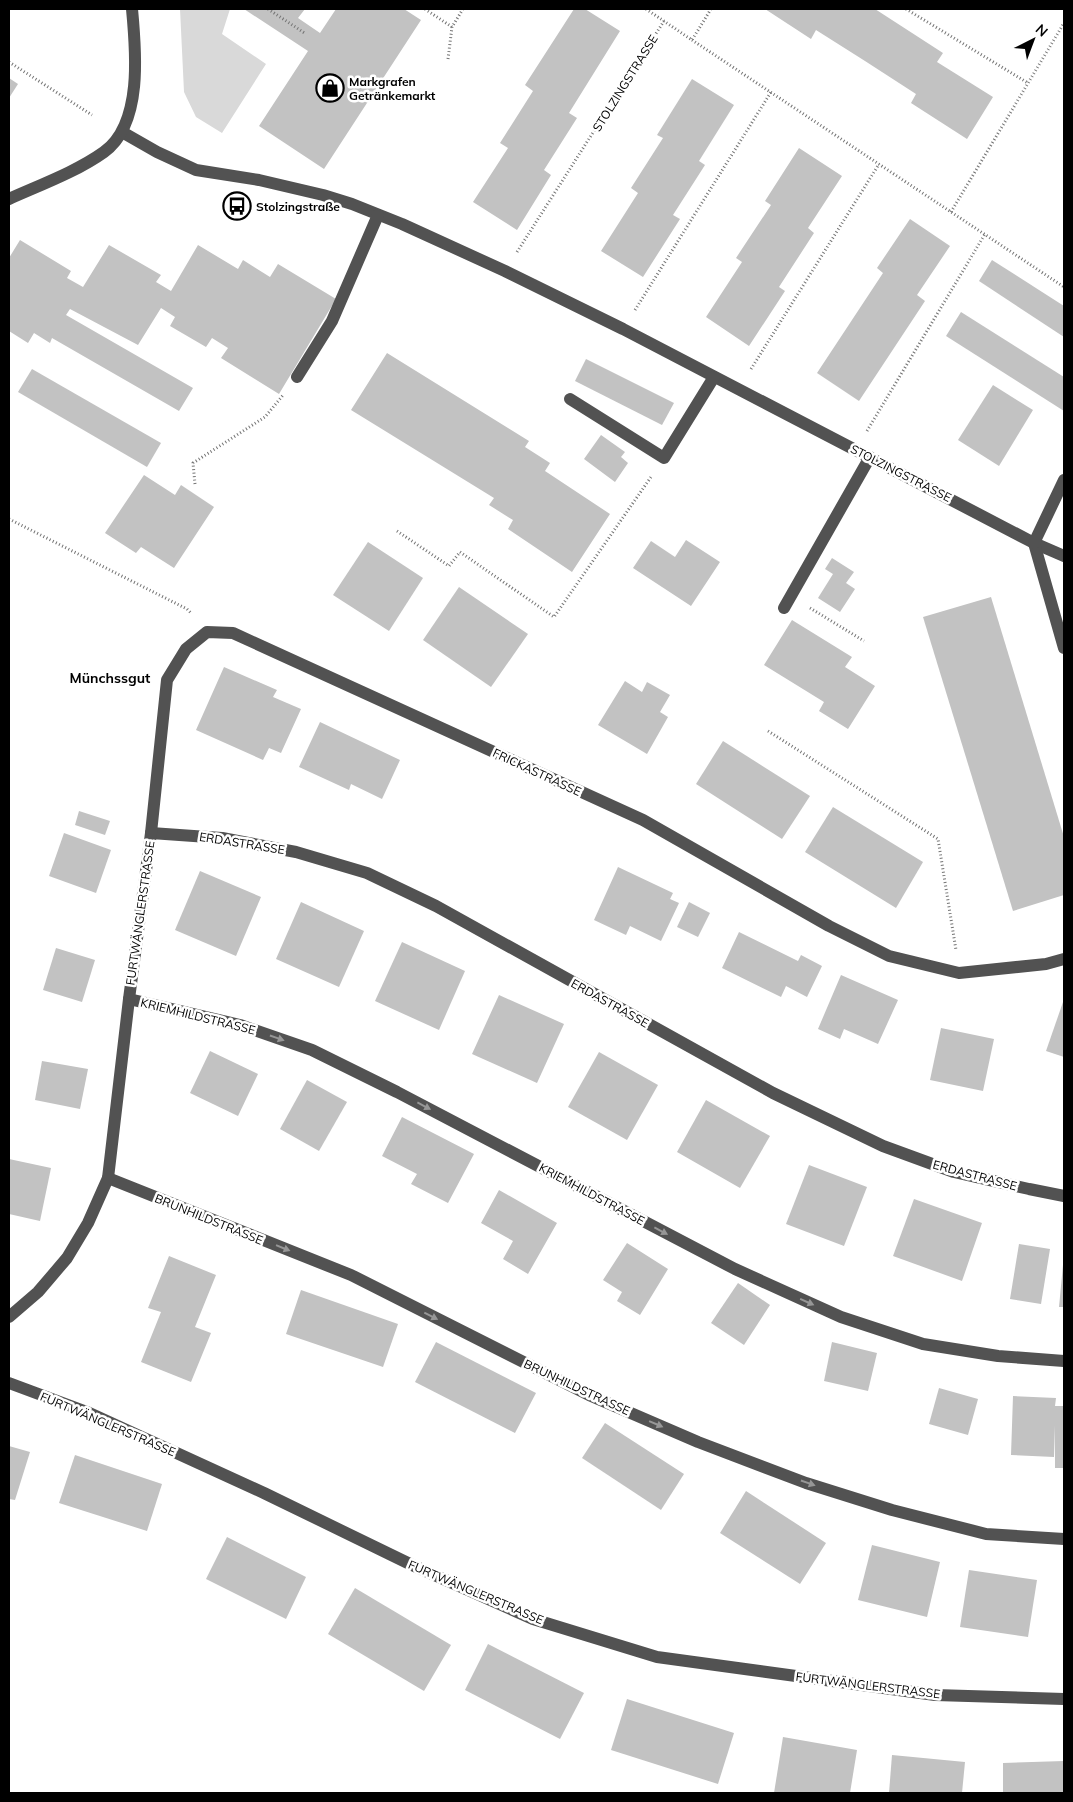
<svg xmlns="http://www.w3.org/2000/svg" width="1073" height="1802" viewBox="0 0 1073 1802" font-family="Mulish,sans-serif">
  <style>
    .green { fill: #d9d9d9 }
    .building { fill: #c2c2c2 }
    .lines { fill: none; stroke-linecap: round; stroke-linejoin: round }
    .path { stroke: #747474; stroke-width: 3; stroke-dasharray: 1 2.5; stroke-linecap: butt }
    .minor { stroke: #525252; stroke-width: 12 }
    .oneway { fill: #979797 }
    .labels { text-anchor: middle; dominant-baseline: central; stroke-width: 5; stroke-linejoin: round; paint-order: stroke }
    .poi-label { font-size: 12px; font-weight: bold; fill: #000; stroke: #fff; text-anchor: start }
    .street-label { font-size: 12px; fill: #000; stroke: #fff }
    .neighbourhood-label { font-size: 14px; font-weight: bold; fill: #000; stroke: #fff }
  </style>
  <rect width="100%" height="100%" fill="#fff"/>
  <polygon class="green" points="180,9 230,9 222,34 266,64 222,133 196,117 184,92"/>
  <g class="building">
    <polygon points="244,9 305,9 298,18 320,33 336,9 404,9 421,20 324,169 259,126 308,51"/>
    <polygon points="574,9 585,9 620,31 569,113 577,118 544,170 551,175 517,230 473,202 508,148 500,143 533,91 525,85"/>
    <polygon points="765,9 875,9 943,53 937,62 993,97 967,139 911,103 916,94 865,61 816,30 811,39"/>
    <polygon points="9,78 18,84 9,98"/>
    <polygon points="692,79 734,105 699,161 705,165 673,215 680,219 643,277 601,251 638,193 631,188 663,138 657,135"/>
    <polygon points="799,148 842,176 808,228 814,233 779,287 785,291 749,346 706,317 742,262 736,258 771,205 765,201"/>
    <polygon points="910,219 950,246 917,295 925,301 859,401 817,373 883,273 877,268"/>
    <polygon points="20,240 71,271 67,278 83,287 109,245 161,275 156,282 171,291 198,245 238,269 243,260 270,277 278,264 336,299 279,394 221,358 228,348 212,338 206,347 170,326 175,317 161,308 138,345 70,309 66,315 193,388 179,411 52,338 50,343 34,333 28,343 9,331 9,258"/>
    <polygon points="992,260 1064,306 1064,337 979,281"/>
    <polygon points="961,312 1064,377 1064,411 946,336"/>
    <polygon points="387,353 529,441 525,447 550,463 545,471 610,514 572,572 508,529 513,520 489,505 494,498 351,410"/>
    <polygon points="586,359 674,403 662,425 575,381"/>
    <polygon points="32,369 161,443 147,467 18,392"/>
    <polygon points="993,385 1033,410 999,466 958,440"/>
    <polygon points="601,435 625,452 621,457 628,463 615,482 584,459"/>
    <polygon points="144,475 175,495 181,485 214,507 174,568 141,547 136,553 105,533"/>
    <polygon points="686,540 720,562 691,606 633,568 651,541 675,557"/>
    <polygon points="368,542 423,578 389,631 333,595"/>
    <polygon points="832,558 854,572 846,583 855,589 840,612 818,598 833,574 825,569"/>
    <polygon points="459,587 528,634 491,687 423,640"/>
    <polygon points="991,597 1064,837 1064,895 1013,911 923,617"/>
    <polygon points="792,620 852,657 845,667 875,686 848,729 819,711 824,702 764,665"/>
    <polygon points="224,667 277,690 273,697 301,709 281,753 269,748 263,760 196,730"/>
    <polygon points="625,681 642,692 647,682 670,695 660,712 668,717 647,754 598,725"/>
    <polygon points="320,722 400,760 382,799 351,784 349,790 299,767"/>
    <polygon points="723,741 810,796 782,839 696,784"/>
    <polygon points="833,807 923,862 896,908 805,852"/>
    <polygon points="79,811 110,821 105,835 75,825"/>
    <polygon points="64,833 111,850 96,893 49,876"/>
    <polygon points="618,867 673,893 670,899 679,903 661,941 630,926 626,935 594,920"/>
    <polygon points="200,871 261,897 236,956 175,930"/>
    <polygon points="301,902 364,931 339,987 276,959"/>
    <polygon points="689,902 710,913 698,937 677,927"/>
    <polygon points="739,932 798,961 801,955 822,966 807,997 786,986 781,997 722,968"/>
    <polygon points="402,942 465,971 439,1030 375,1001"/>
    <polygon points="56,948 95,960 82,1002 43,990"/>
    <polygon points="841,975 898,1000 878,1044 844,1029 840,1039 818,1029"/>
    <polygon points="499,995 564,1024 537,1083 472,1054"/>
    <polygon points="1063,1002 1064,1002 1064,1057 1046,1051"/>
    <polygon points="941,1028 994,1039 983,1091 930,1080"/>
    <polygon points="210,1051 258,1074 238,1116 190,1093"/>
    <polygon points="599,1052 658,1085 627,1140 568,1107"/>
    <polygon points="42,1061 88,1069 80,1109 35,1100"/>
    <polygon points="307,1080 347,1102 319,1151 280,1129"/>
    <polygon points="706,1100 770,1136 740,1188 677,1152"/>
    <polygon points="402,1117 474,1154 448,1203 411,1184 417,1174 382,1156"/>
    <polygon points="9,1159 51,1168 40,1221 9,1214"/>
    <polygon points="809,1165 867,1187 844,1246 786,1224"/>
    <polygon points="499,1190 557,1223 528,1274 503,1259 513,1241 481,1223"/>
    <polygon points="914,1199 982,1223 962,1281 893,1256"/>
    <polygon points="627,1243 668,1269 640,1315 617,1301 622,1292 603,1280"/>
    <polygon points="1019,1244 1050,1249 1041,1304 1010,1299"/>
    <polygon points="169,1256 216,1275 195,1327 211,1333 191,1382 141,1362 161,1312 148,1308"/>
    <polygon points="1063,1265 1064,1265 1064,1307 1059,1307"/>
    <polygon points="738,1283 770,1305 744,1345 711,1323"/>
    <polygon points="301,1290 398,1324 383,1367 286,1334"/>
    <polygon points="436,1342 536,1393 515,1433 415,1382"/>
    <polygon points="832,1342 877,1353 868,1391 824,1381"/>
    <polygon points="939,1388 978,1399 968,1435 929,1424"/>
    <polygon points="1013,1396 1056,1398 1055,1406 1064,1406 1064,1468 1055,1468 1055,1425 1054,1457 1011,1455"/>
    <polygon points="605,1423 684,1474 661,1510 582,1458"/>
    <polygon points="9,1446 30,1452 15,1500 9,1499"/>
    <polygon points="75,1455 162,1484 147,1531 59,1503"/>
    <polygon points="746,1491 826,1543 800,1584 720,1533"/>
    <polygon points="227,1537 306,1577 286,1619 206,1579"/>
    <polygon points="872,1545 940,1562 927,1617 858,1600"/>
    <polygon points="969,1570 1037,1580 1028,1637 960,1627"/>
    <polygon points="355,1588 451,1645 424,1691 328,1634"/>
    <polygon points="488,1644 584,1693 560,1739 465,1690"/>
    <polygon points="627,1699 734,1733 718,1784 611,1750"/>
    <polygon points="783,1737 857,1750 850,1793 774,1793"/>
    <polygon points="892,1755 965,1762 962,1793 889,1793"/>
    <polygon points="1064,1761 1064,1793 1003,1793 1003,1763"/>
  </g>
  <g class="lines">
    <g class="path">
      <polyline points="268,9 306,34"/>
      <polyline points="425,9 452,27"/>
      <polyline points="646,9 692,40 711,9"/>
      <polyline points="906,9 1028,83"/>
      <polyline points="692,40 1064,287"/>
      <polyline points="448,59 452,27 463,9"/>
      <polyline points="9,62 92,115"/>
      <polyline points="951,212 1064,23"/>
      <polyline points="517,252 664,21"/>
      <polyline points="635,310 771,92"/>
      <polyline points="751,369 879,164"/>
      <polyline points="867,431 985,234"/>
      <polyline points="195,484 193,463 265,417 284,394"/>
      <polyline points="9,519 187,609 192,614"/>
      <polyline points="397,531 449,566 460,552 554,617 651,477"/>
      <polyline points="810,608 864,641"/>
      <polyline points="768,731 938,839 956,950"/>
    </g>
    <g class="minor">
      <polyline points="122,132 157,152 196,170 259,180 323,195 352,204 402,224 505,271 623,329 1034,543 1064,556"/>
      <path d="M9,199c31,-14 67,-27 95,-47 39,-28 32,-101 28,-143"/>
      <polyline points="297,377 332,321 378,215"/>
      <polyline points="570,399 664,458 714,377"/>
      <polyline points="1034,543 1064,648"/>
      <polyline points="1034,543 1064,480"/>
      <polyline points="784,608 870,457"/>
      <polyline points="151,833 222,838 296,852 367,873 436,906 773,1093 883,1146 954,1172 1029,1189 1064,1196"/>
      <polyline points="129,999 240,1025 312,1050 397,1092 735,1269 841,1317 923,1344 998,1356 1064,1361"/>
      <polyline points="108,1178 351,1275 589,1395 698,1442 806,1483 892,1510 986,1534 1064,1539"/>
      <polyline points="9,1317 38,1292 67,1258 88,1223 108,1178 129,999 151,833 167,680 186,649 207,632 233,633 643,820 829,926 889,956 959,973 1046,964 1064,959"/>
      <polyline points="9,1383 87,1412 264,1493 412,1565 533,1619 657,1657 935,1695 1064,1699"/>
    </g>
  </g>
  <defs><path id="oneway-solid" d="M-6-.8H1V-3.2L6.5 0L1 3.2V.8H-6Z" transform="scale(1.25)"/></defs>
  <g class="oneway">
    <use href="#oneway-solid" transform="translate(277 1038) rotate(19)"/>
    <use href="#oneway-solid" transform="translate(424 1106) rotate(28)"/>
    <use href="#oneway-solid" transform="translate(661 1231) rotate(28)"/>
    <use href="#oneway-solid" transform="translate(283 1248) rotate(22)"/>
    <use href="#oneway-solid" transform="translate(807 1302) rotate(24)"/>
    <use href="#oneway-solid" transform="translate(431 1316) rotate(27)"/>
    <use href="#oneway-solid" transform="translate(656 1424) rotate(23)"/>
    <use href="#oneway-solid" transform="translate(808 1483) rotate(19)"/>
  </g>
  <defs>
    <g id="shop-ring" transform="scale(1.4375)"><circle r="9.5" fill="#fff" stroke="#000" stroke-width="1.5"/><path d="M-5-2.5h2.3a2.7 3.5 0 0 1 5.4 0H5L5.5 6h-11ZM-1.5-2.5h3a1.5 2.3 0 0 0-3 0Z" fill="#000"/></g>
    <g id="bus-ring" transform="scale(1.4375)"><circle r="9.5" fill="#fff" stroke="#000" stroke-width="1.5"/><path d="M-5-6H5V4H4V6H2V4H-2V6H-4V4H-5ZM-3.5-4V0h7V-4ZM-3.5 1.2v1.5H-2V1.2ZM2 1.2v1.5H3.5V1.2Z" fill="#000"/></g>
  </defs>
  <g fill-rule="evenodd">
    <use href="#shop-ring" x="330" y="88"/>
    <use href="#bus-ring" x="237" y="206"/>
  </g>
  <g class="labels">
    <g class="poi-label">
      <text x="349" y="81">Markgrafen<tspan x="349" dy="14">Getränkemarkt</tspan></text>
      <text x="256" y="206">Stolzingstraße</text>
    </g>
    <g class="street-label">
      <text transform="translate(625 83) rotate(-58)">STOLZINGSTRASSE</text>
      <text transform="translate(901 473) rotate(27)">STOLZINGSTRASSE</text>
      <text transform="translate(537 772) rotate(25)">FRICKASTRASSE</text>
      <text transform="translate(242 843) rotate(9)">ERDASTRASSE</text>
      <text transform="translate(140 913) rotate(-82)">FURTWÄNGLERSTRASSE</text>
      <text transform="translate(610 1003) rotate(29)">ERDASTRASSE</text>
      <text transform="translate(198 1016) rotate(14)">KRIEMHILDSTRASSE</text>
      <text transform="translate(975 1175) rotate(15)">ERDASTRASSE</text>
      <text transform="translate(592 1194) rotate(28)">KRIEMHILDSTRASSE</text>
      <text transform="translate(209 1219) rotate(22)">BRUNHILDSTRASSE</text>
      <text transform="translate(577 1387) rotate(25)">BRUNHILDSTRASSE</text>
      <text transform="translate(108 1424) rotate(23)">FURTWÄNGLERSTRASSE</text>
      <text transform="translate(476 1592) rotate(23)">FURTWÄNGLERSTRASSE</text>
      <text transform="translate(868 1685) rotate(7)">FURTWÄNGLERSTRASSE</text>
    </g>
    <g class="neighbourhood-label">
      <text x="110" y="678">Münchssgut</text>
    </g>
  </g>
  <rect width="1073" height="1802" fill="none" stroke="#000000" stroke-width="20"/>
  <g transform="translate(1033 40) rotate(42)" stroke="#ffffff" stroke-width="4" paint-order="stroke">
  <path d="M0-4L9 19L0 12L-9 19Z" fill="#000000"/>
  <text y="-8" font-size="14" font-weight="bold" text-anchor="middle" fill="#000000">N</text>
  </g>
</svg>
